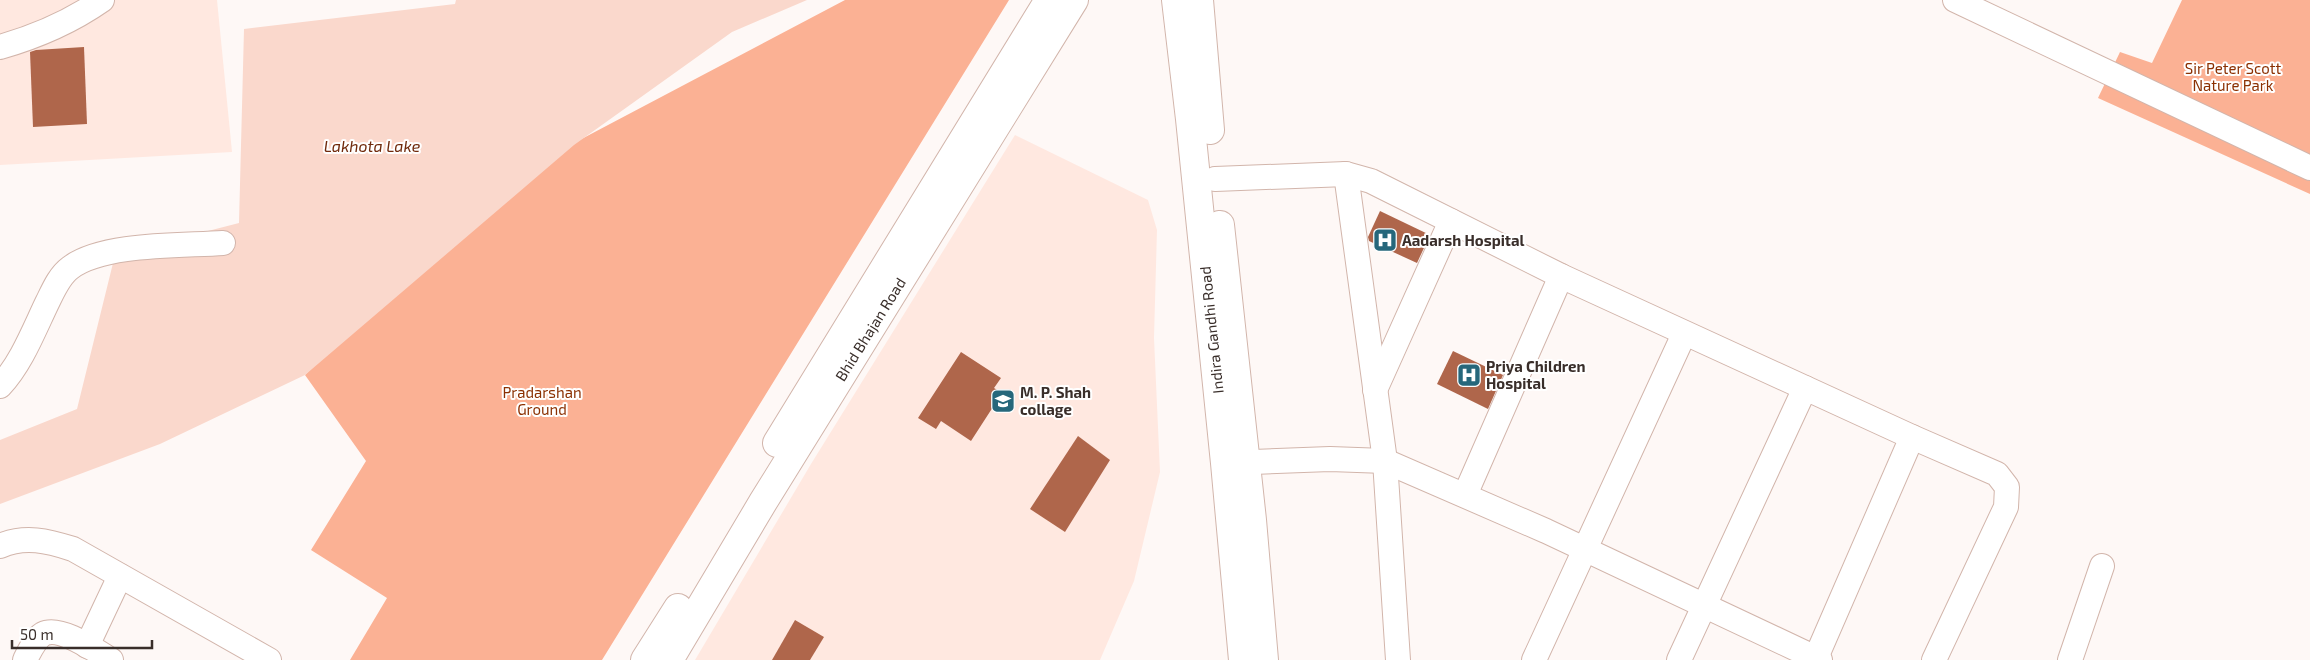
<svg xmlns="http://www.w3.org/2000/svg" width="2310" height="660" viewBox="0 0 2310 660" font-family="'Exo 2',sans-serif">
  <style>
    .built { fill: #ffe8e0 }
    .green { fill: #fbb194 }
    .water { fill: #fad8cc }
    .building { fill: #af664b }
    .lines { fill: none; stroke-linecap: round; stroke-linejoin: round }
    .minor-casing { stroke: #d2b5ab; stroke-width: 26 }
    .major-casing { stroke: #d2b5ab; stroke-width: 30 }
    .minor { stroke: #fff; stroke-width: 24 }
    .major { stroke: #fff; stroke-width: 28 }
    .labels { text-anchor: middle; dominant-baseline: central; stroke-width: 4; stroke-linejoin: round; paint-order: stroke }
    .park-label { font-size: 15px; fill: #8b3002; stroke: #fff }
    .poi-label { font-size: 15px; font-weight: bold; fill: #392e2a; stroke: #fff; text-anchor: start }
    .street-label { font-size: 15px; fill: #392e2a; stroke: #fff }
    .water-label { font-size: 16px; font-style: italic; fill: #702a0c; stroke: #fff }
  </style>
  <rect width="100%" height="100%" fill="#fef8f6"/>
  <g class="built">
    <polygon points="0,0 217,0 232,152 0,165"/>
    <polygon points="1015,135 1148,200 1157,230 1154,338 1160,472 1134,581 1100,660 695,660 811,464"/>
  </g>
  <g class="green">
    <polygon points="845,0 1009,0 602,660 350,660 387,598 311,550 366,461 305,375 433,245 572,144"/>
    <polygon points="2182,0 2310,0 2310,194 2098,98 2120,52 2152,63"/>
  </g>
  <polygon class="water" points="456,0 807,0 732,32 574,145 305,375 160,444 0,504 0,440 77,409 115,255 239,223 244,29 455,4"/>
  <g class="building">
    <polygon points="84,47 87,124 33,127 30,52 36,50"/>
    <polygon points="1380,211 1430,235 1417,263 1369,241 1368,237"/>
    <polygon points="1453,351 1503,375 1488,409 1437,384"/>
    <polygon points="961,352 1001,378 994,388 1002,393 971,441 941,421 936,429 918,418"/>
    <polygon points="1078,436 1110,460 1065,532 1030,509"/>
    <polygon points="795,620 824,637 810,660 772,660"/>
  </g>
  <g class="lines">
    <g class="minor-casing">
      <g id="minor">
        <polyline points="1955,0 2310,168"/>
        <path d="M0,47c35,-10 72,-26 102,-47"/>
        <polyline points="1346,174 1385,461 1398,660"/>
        <polyline points="1215,179 1346,174 1371,181 1561,276 1912,437 1997,474 2007,487 2006,507 1934,660"/>
        <path d="M0,386c21,-22 34,-56 47,-83 6,-12 12,-27 23,-35 33,-25 111,-22 153,-25"/>
        <polyline points="1375,390 1451,221"/>
        <polyline points="1228,463 1330,459 1385,461 1546,531 1820,660"/>
        <polyline points="1465,495 1561,276"/>
        <path d="M0,546c25,-11 48,-5 73,3l196,111"/>
        <polyline points="87,646 120,576"/>
        <path d="M25,660c4,-8 10,-21 18,-26 17,-9 53,17 68,26"/>
        <polyline points="1534,660 1684,334"/>
        <polyline points="1679,660 1805,388"/>
        <polyline points="1815,660 1912,437"/>
        <polyline points="2070,660 2102,566"/>
      </g>
    </g>
    <g class="major-casing">
      <g id="major">
        <polyline points="1176,0 1190,119 1225,463 1243,660"/>
        <polyline points="1199,0 1210,130"/>
        <polyline points="1220,225 1252,520 1264,660"/>
        <polyline points="777,443 1049,0"/>
        <polyline points="645,660 678,608"/>
        <polyline points="669,660 763,502 1074,0"/>
      </g>
    </g>
    <use href="#minor" class="minor"/>
    <use href="#major" class="major"/>
  </g>
  <defs>
    <g id="hospital-square" transform="scale(1.25)"><rect x="-9" y="-9" width="18" height="18" rx="4" fill="#26677b" stroke="#fff"/><path d="M-5-5h3v3.5h4V-5h3V5h-3V1.5h-4V5h-3Z" fill="#fff"/></g>
    <g id="university-square" transform="scale(1.25)"><rect x="-9" y="-9" width="18" height="18" rx="4" fill="#26677b" stroke="#fff"/><path d="M0-5L7-2L0 1L-7-2ZM-4 1L0 2.5L4 1V4Q0 6-4 4Z" fill="#fff"/></g>
  </defs>
  <g fill-rule="evenodd">
    <use href="#hospital-square" x="1385" y="240"/>
    <use href="#hospital-square" x="1469" y="375"/>
    <use href="#university-square" x="1003" y="401"/>
  </g>
  <g class="labels">
    <g class="park-label">
      <text x="2233" y="68">Sir Peter Scott<tspan x="2233" dy="17">Nature Park</tspan></text>
      <text x="542" y="392">Pradarshan<tspan x="542" dy="17">Ground</tspan></text>
    </g>
    <g class="poi-label">
      <text x="1402" y="240">Aadarsh Hospital</text>
      <text x="1486" y="366">Priya Children<tspan x="1486" dy="17">Hospital</tspan></text>
      <text x="1020" y="392">M. P. Shah<tspan x="1020" dy="17">collage</tspan></text>
    </g>
    <g class="street-label">
      <text transform="translate(870 329) rotate(-58)">Bhid Bhajan Road</text>
      <text transform="translate(1211 330) rotate(-96)">Indira Gandhi Road</text>
    </g>
    <g class="water-label">
      <text x="372" y="145">Lakhota Lake</text>
    </g>
  </g>
  <path d="M12 640v8h140v-8" fill="none" stroke="#392e2a" stroke-width="2.5"/>
  <text x="20" y="640" font-size="15" fill="#392e2a" stroke="#ffffff" stroke-width="4" paint-order="stroke">50 m</text>
</svg>
